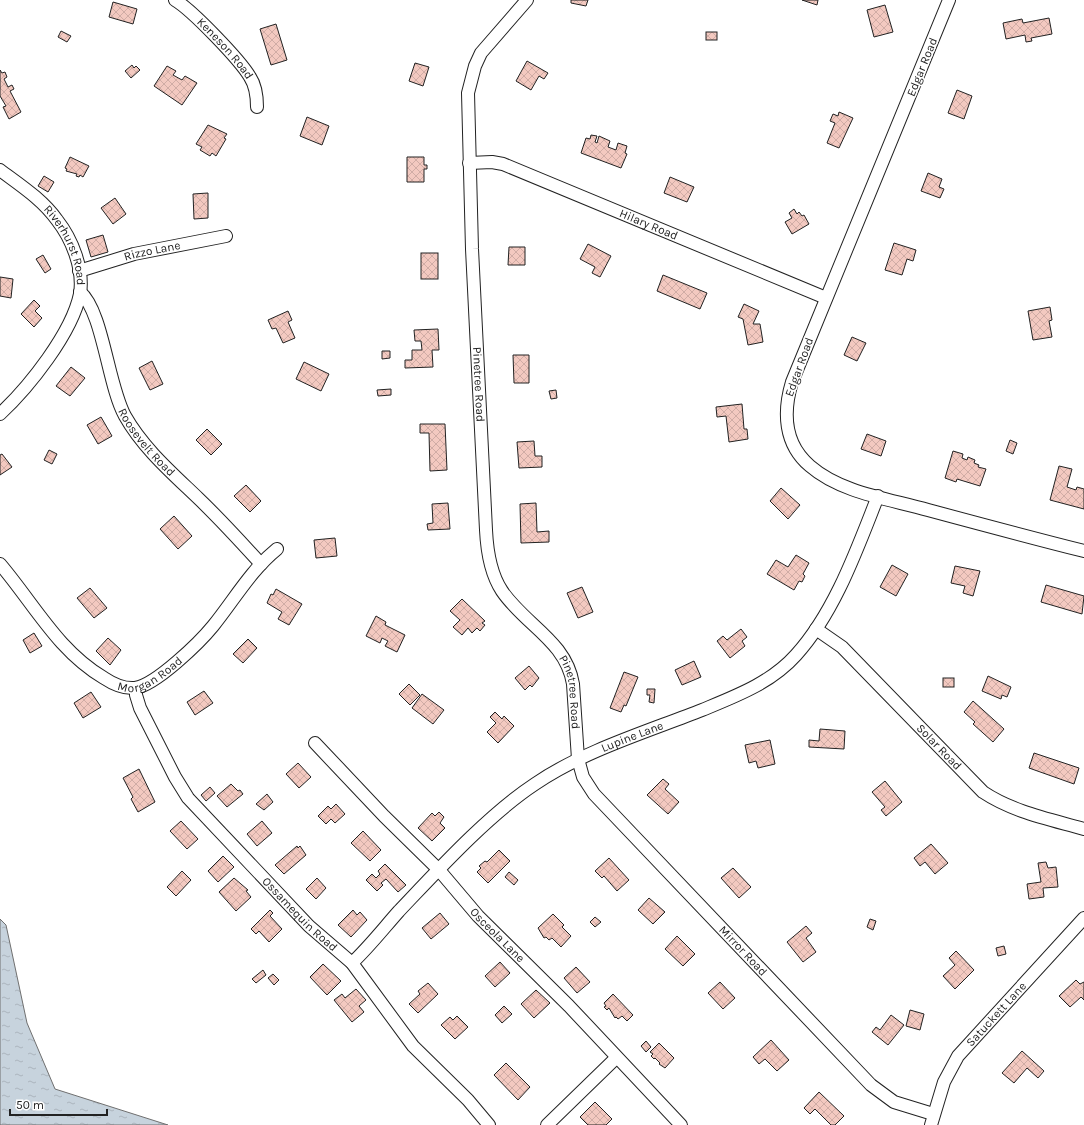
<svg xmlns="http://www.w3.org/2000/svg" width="1084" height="1125" viewBox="0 0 1084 1125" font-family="Karla,sans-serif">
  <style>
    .water { fill: url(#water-ripples); stroke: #6f6f6f }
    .building { fill: url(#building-cross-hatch); stroke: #222 }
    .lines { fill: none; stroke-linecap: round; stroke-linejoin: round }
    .minor-casing { stroke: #222; stroke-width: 14 }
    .minor { stroke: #fff; stroke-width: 12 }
    .labels { text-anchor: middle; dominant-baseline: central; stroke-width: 3; stroke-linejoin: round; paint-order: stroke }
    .street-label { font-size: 12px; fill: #222; stroke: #fff }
  </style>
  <defs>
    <pattern id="water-ripples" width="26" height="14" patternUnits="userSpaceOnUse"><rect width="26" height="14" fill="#c7d3dd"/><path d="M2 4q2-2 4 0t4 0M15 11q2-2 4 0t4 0" fill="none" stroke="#abb5bd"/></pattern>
    <pattern id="building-cross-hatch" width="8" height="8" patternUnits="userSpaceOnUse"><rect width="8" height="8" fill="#f3c9c0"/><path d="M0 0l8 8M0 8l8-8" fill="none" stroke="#d0aca5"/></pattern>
  </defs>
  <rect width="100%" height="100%" fill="#fff"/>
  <polygon class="water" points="0,919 6,925 27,1023 55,1089 168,1125 0,1125"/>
  <g class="building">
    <polygon points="571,0 588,0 586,6 571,3"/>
    <polygon points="802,0 818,0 817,5"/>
    <polygon points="113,2 137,9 133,24 109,17"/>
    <polygon points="885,5 893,32 874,37 867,10"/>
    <polygon points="1049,18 1052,34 1031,38 1032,41 1026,42 1025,35 1006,39 1003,23 1022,19 1023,23"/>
    <polygon points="276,24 287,60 271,65 260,29"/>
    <polygon points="61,31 71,36 67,42 58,37"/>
    <rect x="706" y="32" width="11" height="8"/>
    <polygon points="527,61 548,73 544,79 539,76 531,90 516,81"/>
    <polygon points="415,63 429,67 423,86 409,81"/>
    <polygon points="132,65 134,68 136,66 140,70 131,78 125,71"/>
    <polygon points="167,66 176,71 173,75 182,80 185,76 197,83 182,105 154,86"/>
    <polygon points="0,70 2,73 5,72 7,77 4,79 8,87 12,85 14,89 10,91 21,112 9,119 3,107 6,106 0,96"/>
    <polygon points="957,90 972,96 964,119 948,113"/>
    <polygon points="839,112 853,118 839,148 827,143 835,123 830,121 833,114 838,116"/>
    <polygon points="307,117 329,126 322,145 300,136"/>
    <polygon points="208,125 227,134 224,138 226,139 216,156 212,153 210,156 200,150 202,147 196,144"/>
    <polygon points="591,135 597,136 595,142 597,143 599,136 610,141 608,147 616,150 618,143 627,146 625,153 627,154 621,168 581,153 586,138 590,139"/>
    <polygon points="70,157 89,166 83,177 80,175 79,177 76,176 77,174 66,171 67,169 65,168"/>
    <polygon points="407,157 424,157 424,165 427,165 427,169 424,169 424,182 407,182"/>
    <polygon points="928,173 942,179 939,187 944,189 940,198 921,191"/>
    <polygon points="44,176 54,182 48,192 38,186"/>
    <polygon points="670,177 694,187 687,202 664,193"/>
    <polygon points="208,193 208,218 194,219 193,194"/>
    <polygon points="115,198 126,214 113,224 101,208"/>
    <polygon points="794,209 797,214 799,212 802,216 804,215 809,224 792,234 785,222 792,218 789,213"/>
    <polygon points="103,235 108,252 91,257 86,240"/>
    <polygon points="894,243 916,250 913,261 907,259 902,275 885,270"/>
    <polygon points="588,244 611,256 600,277 592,273 595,267 580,259"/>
    <polygon points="509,247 525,247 525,265 508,265"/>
    <rect x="421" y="253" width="17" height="26"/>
    <polygon points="43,255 51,269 45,273 36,259"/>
    <polygon points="663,275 707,293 700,309 657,291"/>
    <polygon points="0,277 13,279 11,298 0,296"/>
    <polygon points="34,300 40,306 35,311 42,318 34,327 21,314"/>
    <polygon points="744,304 759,311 753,324 760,324 763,342 748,345 743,319 738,317"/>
    <polygon points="1050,307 1052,320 1049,321 1052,337 1033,340 1028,311"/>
    <polygon points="288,311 292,320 288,322 295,338 283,343 276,328 272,329 268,320"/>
    <polygon points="438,329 439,350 432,350 433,367 405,368 405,360 412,360 412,350 422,350 421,341 415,341 414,330"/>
    <polygon points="852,337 866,343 857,361 844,355"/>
    <polygon points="382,351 390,351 390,358 382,359"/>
    <polygon points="513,355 529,355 529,383 514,383"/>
    <polygon points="152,361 163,384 150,390 139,368"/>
    <polygon points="304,362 329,374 321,391 296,379"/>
    <polygon points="71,367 85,378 70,396 56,386"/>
    <polygon points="391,389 391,395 378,396 377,390"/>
    <polygon points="556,390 557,398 551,399 549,391"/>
    <polygon points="742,404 744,429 747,429 748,439 729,442 726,416 717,417 716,407"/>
    <polygon points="101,417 112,436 98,444 87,425"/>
    <polygon points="420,424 445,424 447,470 430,471 429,433 420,433"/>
    <polygon points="207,429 222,444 211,455 196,440"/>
    <polygon points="867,434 886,441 881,456 861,449"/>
    <polygon points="1010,440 1017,443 1013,454 1006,451"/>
    <polygon points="534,441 535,456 542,456 542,467 519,468 517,442"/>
    <polygon points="49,450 57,454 52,464 44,460"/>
    <polygon points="953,451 963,454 962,458 967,460 968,457 975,460 974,463 979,465 978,467 986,469 980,486 957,479 956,482 945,478"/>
    <polygon points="2,454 12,467 0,475 0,455"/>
    <polygon points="1059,466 1072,469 1067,487 1076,490 1077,487 1084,489 1084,509 1050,500"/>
    <polygon points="246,485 261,501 250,512 234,496"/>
    <polygon points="781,488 800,505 788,519 770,501"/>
    <polygon points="448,503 450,529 428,530 427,524 433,523 432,504"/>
    <polygon points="536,503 537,532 549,531 549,542 521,543 520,504"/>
    <polygon points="174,516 192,536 178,549 160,529"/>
    <polygon points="335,538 337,556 316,558 314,540"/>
    <polygon points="796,555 809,563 803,574 805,576 802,582 799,581 794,590 767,574 776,560 788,567"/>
    <polygon points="892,565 908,574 896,596 880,587"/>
    <polygon points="955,566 980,571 973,596 963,593 965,586 951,583"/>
    <polygon points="1046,585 1084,596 1082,614 1041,602"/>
    <polygon points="582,587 593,612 578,618 567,593"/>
    <polygon points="90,588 107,608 94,618 77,598"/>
    <polygon points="276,589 302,604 289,625 278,619 282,612 267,603 271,594 273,595"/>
    <polygon points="462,599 485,621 482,623 485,625 480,631 477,628 472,633 468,628 462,635 453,627 460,620 450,611"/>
    <polygon points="376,616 386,622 385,625 405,635 397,652 385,646 388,641 382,638 380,643 366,636"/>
    <polygon points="741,629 747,637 742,641 745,646 730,658 717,641 723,636 727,640"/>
    <polygon points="34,633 42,646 30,653 23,640"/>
    <polygon points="108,638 121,650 110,665 96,651"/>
    <polygon points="248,639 257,648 243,663 233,654"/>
    <polygon points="694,661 701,677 682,685 675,670"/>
    <polygon points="529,666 539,678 532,687 530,685 525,690 515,678"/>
    <polygon points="624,672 638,677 626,706 624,705 621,712 610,708"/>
    <polygon points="988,676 1011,687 1007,697 1002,695 1001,699 982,691"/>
    <rect x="943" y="678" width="11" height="9"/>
    <polygon points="409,684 420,695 410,705 399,694"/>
    <polygon points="647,689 655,689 654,703 649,702 650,695 647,695"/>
    <polygon points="204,691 213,703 195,715 187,702"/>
    <polygon points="91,692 101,707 83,718 74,703"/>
    <polygon points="422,694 444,710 433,724 412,708"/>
    <polygon points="973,701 1004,729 993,742 973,724 975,722 964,712"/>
    <polygon points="495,712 502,719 504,716 514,726 498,743 487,732 496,723 490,717"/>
    <polygon points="820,729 845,731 844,749 809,747 809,740 819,741"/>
    <polygon points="770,740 775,764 758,768 756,761 749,763 745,745"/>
    <polygon points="1034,753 1079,768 1074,784 1029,768"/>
    <polygon points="298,763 311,777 299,788 286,774"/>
    <polygon points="139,769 155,802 138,812 131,799 133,797 123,778"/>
    <polygon points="663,779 669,784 665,789 679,802 668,814 647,795"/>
    <polygon points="885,781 902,802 886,816 881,810 885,807 872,792"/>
    <polygon points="231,784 238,791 240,790 243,794 227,807 217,796"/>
    <polygon points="210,787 215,793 206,801 201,795"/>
    <polygon points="267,794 273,802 264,810 256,804"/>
    <polygon points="336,804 345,814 335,823 331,819 326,824 318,816 328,806 331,809"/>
    <polygon points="439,812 444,817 440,823 445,828 432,841 418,828 432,813 435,816"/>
    <polygon points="181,821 198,839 187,849 170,831"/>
    <polygon points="262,821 272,833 257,846 247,834"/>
    <polygon points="363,831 381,850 370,861 351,843"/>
    <polygon points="931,844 948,863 935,874 925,862 920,866 914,858"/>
    <polygon points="297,846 298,848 300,846 306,855 284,874 275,865"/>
    <polygon points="499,850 510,861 488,883 477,872 481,868 479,866 485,861 487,862"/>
    <polygon points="223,856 234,867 218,882 208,871"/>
    <polygon points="609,858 629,880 617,891 604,876 602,878 595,871"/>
    <polygon points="1046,862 1048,868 1056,867 1058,887 1043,888 1044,897 1029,899 1027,884 1041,882 1038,863"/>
    <polygon points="385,864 406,885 398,892 386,879 381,883 383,885 377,891 366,880 372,874 376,878 380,874 378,871"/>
    <polygon points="733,868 751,887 739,898 721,878"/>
    <polygon points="182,871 191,880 176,896 167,887"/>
    <polygon points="509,872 518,880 514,885 505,877"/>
    <polygon points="234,878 248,890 246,891 251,897 236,911 219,892"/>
    <polygon points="317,878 326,888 316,899 306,889"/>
    <polygon points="649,898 665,912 653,924 638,910"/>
    <polygon points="270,910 273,913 270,916 282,929 269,942 259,931 256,934 251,929"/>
    <polygon points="353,910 357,915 360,912 367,920 351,937 338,925"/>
    <polygon points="440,913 449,924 431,939 422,928"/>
    <polygon points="553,914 564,925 562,927 571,936 561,947 552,938 549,940 546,937 544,938 538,928"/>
    <polygon points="595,917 601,922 595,927 590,922"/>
    <polygon points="870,919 876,921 873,930 867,927"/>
    <polygon points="806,926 812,933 806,938 816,952 803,962 787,942"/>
    <polygon points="677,936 695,954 683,966 665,949"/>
    <polygon points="1004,946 1006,954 998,956 996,948"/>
    <polygon points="956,951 974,970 955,989 943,976 955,965 949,958"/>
    <polygon points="500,962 510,973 495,987 485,976"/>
    <polygon points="323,964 341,981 327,995 310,977"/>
    <polygon points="576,967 590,982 577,993 564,978"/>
    <polygon points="263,970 266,975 256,983 252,979"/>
    <polygon points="273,974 279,980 274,985 268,978"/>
    <polygon points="1076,980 1080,984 1084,982 1084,1000 1081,997 1070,1007 1059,996"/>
    <polygon points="720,982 735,998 723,1009 708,993"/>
    <polygon points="428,983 438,994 418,1013 409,1004 420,994 418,991"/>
    <polygon points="356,989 366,1000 359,1006 364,1012 352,1022 334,1000 342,994 345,998"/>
    <polygon points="536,990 550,1003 534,1018 521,1004"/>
    <polygon points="613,994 633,1015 627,1021 622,1016 618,1019 616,1017 615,1018 609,1008 607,1010 604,1007 606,1006 604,1003"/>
    <polygon points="504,1006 512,1014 502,1023 495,1015"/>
    <polygon points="910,1010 924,1014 920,1030 906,1026"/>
    <polygon points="891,1015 904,1025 888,1045 872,1032 876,1027 880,1030"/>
    <polygon points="457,1016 468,1027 455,1039 441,1025 450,1017 453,1020"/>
    <polygon points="771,1040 789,1060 777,1071 765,1059 759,1064 753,1057"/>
    <polygon points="646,1041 651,1047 646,1052 641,1046"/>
    <polygon points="659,1043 674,1058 665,1068 659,1064 660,1063 655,1058 654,1059 651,1056 653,1054 650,1052"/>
    <polygon points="1022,1051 1044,1071 1038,1078 1027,1068 1014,1083 1002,1073"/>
    <polygon points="506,1063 530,1087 518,1100 494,1075"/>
    <polygon points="819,1092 844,1116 835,1125 831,1125 815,1109 810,1114 804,1108"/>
    <polygon points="595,1102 612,1119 606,1125 588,1125 580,1117"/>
  </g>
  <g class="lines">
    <g class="minor-casing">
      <g id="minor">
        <path id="s1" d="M175,0c17,10 65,60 75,77 6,9 7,20 7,30"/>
        <path id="s2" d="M527,0l-46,53 -6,13 -7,27 4,156 14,281c1,21 4,43 16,61 23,34 64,50 71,93l5,75 5,18 11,17 277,291 23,17 39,12"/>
        <path d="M949,0l-157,382c-9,30 -8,62 18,84 31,27 80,33 118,44 52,14 104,28 156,41"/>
        <path id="s3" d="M469,163l23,-1 11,2 323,134"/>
        <path id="s4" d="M0,170c20,15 42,29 57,50 15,19 27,49 23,74 -8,39 -51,93 -80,120"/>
        <path id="s5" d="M79,271l55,-17 92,-18"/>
        <path id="s6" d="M80,292c23,19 28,94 45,124 18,32 47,57 73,82 22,21 42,43 63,66"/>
        <path id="s7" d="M0,564c34,40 58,87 104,114 9,6 19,11 31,10 21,-3 65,-46 78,-62 21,-26 38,-56 64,-77"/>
        <path id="s8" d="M816,629l26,18 141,145c30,20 66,27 101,37"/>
        <path id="s9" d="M136,688v7l4,13 35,69 13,21 121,128 43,37 61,83 55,54 21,25"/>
        <path id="s10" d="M315,743l69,73 55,54 39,46 91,90 112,119"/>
        <path id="s11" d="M352,963c17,-16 31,-34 47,-52 39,-41 89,-96 136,-127 48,-33 114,-53 167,-74 34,-14 69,-27 94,-55 39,-43 61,-106 82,-159"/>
        <polyline points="547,1125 616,1058"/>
        <path id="s12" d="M931,1125l13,-43 14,-26 126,-138"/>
      </g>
    </g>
    <use href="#minor" class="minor"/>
  </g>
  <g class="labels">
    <g class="street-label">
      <text stroke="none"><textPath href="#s1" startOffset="70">Keneson Road</textPath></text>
      <text transform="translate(922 67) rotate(-68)">Edgar Road</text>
      <text stroke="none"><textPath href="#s3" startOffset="192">Hilary Road</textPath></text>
      <text stroke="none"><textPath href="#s4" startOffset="103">Riverhurst Road</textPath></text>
      <text stroke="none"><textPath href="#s5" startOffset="76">Rizzo Lane</textPath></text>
      <text transform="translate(799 367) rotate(-70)">Edgar Road</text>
      <text stroke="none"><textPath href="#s2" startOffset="404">Pinetree Road</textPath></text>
      <text stroke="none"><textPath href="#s6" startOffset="167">Roosevelt Road</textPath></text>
      <text stroke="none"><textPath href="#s7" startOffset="207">Morgan Road</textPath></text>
      <text stroke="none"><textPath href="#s2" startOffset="740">Pinetree Road</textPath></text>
      <text stroke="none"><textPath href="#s11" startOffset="365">Lupine Lane</textPath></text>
      <text stroke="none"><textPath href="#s8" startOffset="171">Solar Road</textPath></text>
      <text stroke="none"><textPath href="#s9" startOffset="284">Ossamequin Road</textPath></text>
      <text stroke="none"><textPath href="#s10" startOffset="265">Osceola Lane</textPath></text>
      <text stroke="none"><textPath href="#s2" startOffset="1063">Mirror Road</textPath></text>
      <text stroke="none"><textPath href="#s12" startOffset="131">Satuckett Lane</textPath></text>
    </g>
  </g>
  <path d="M10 1109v6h97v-6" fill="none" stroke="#222222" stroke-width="2"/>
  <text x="16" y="1109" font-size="12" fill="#222222" stroke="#ffffff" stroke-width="3" paint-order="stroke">50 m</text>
</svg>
